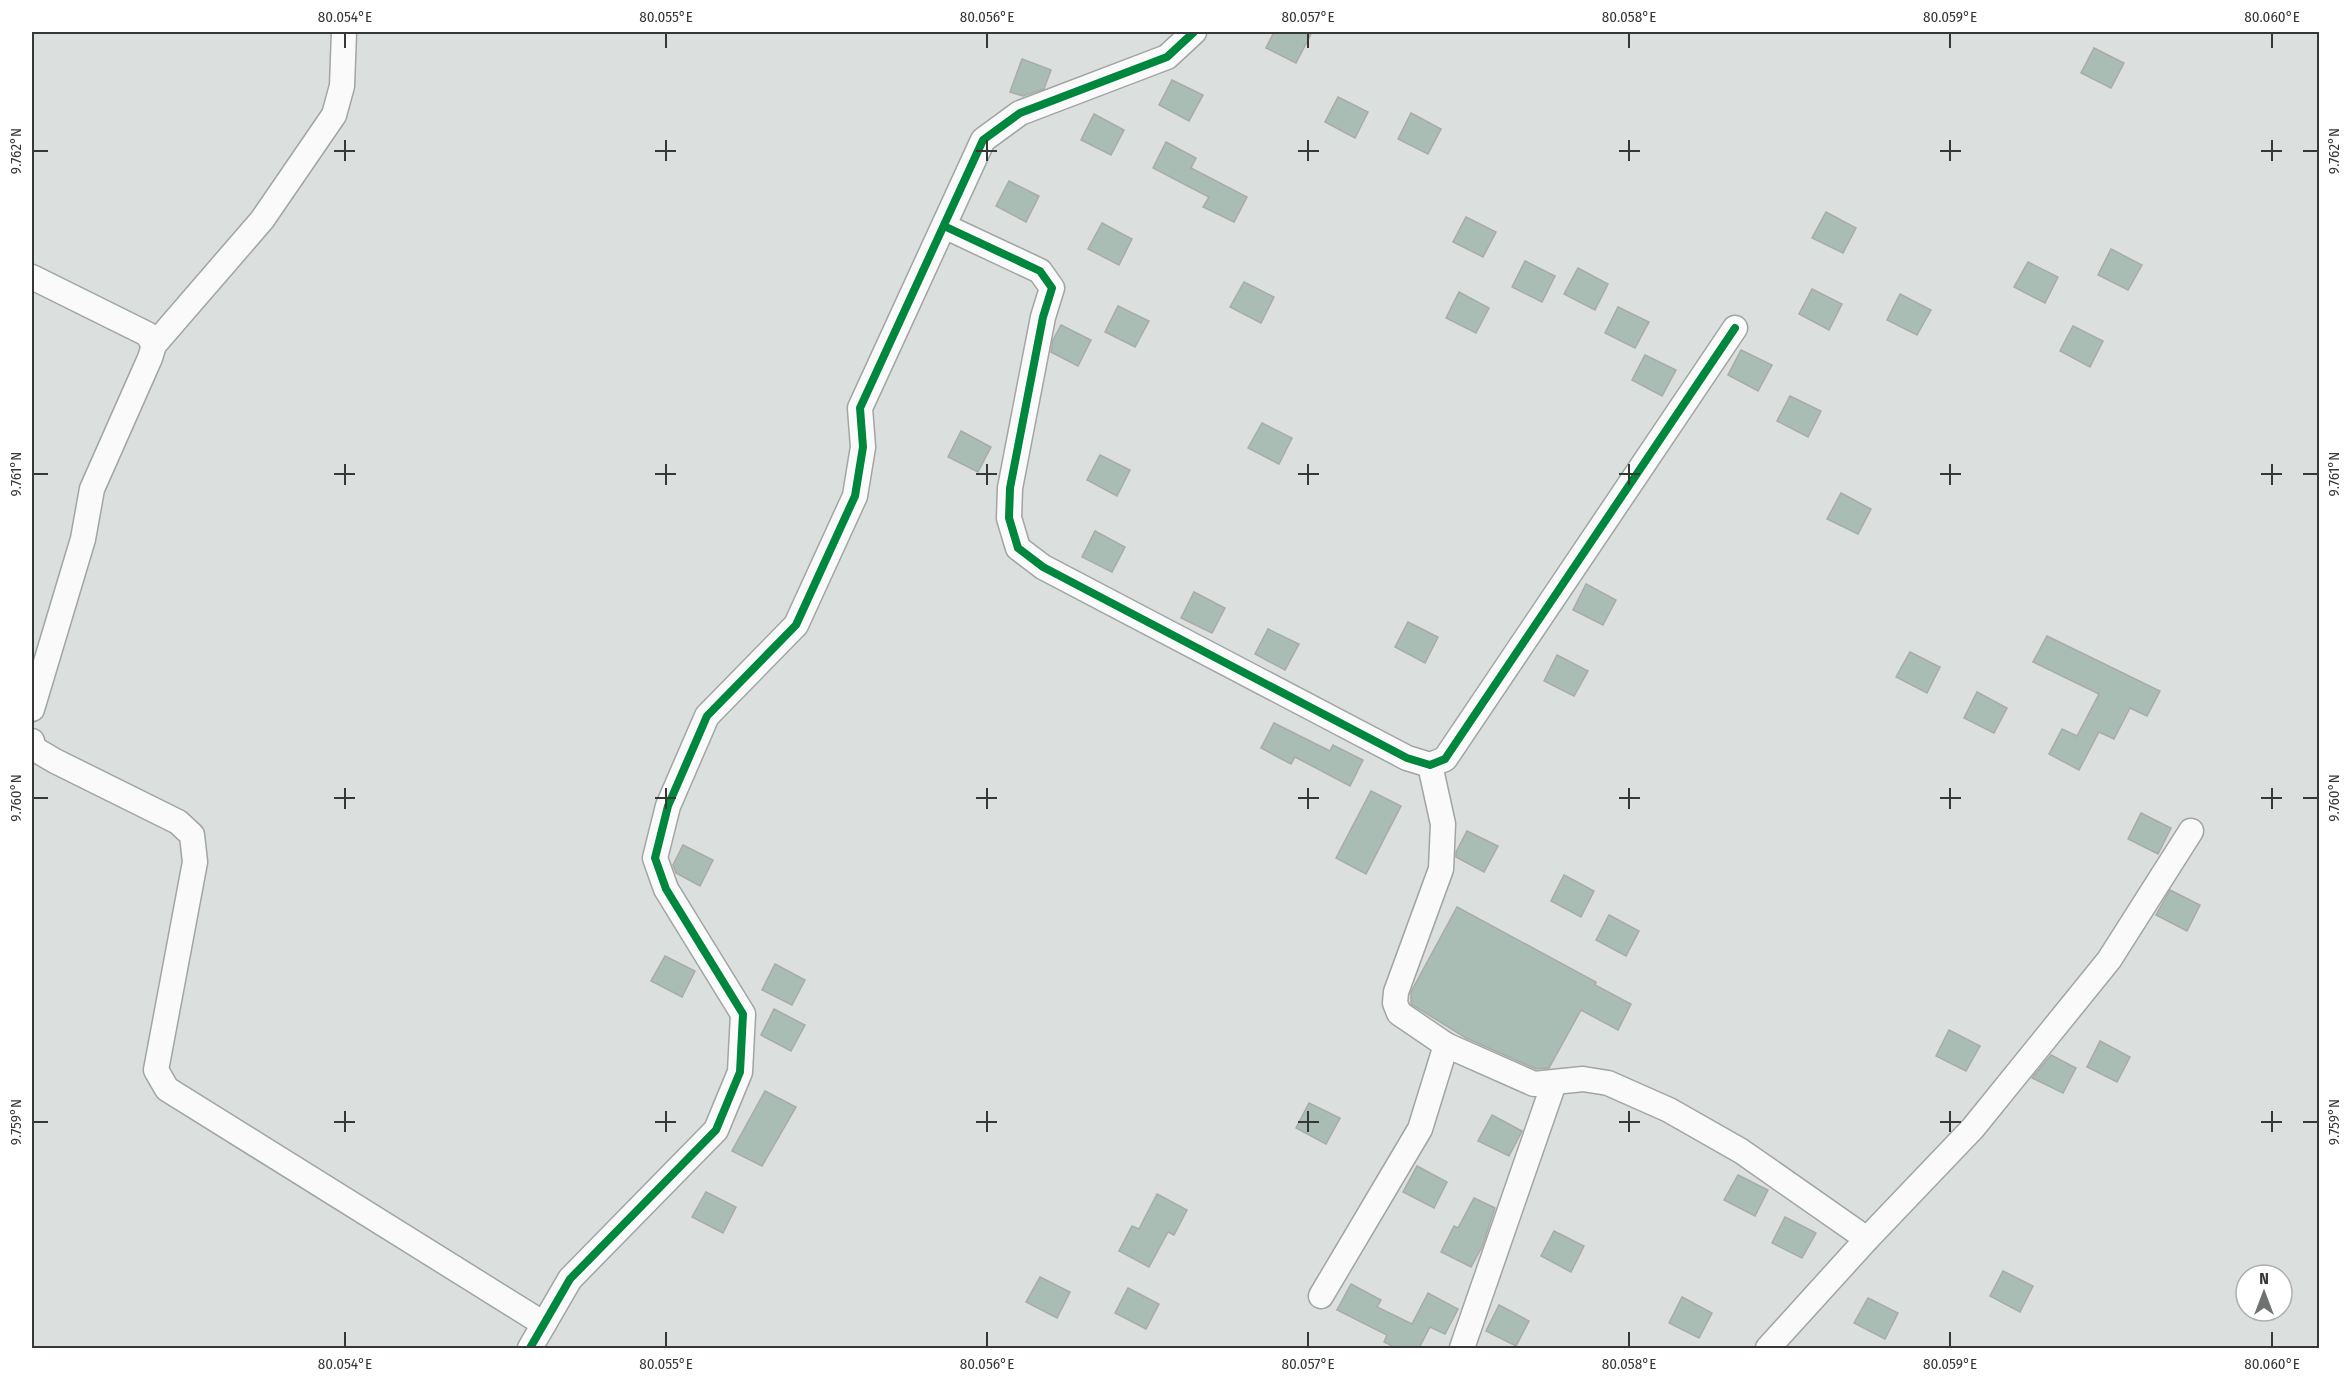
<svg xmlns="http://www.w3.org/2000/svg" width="2351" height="1380" viewBox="0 0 2351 1380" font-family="'Fira Sans Condensed',sans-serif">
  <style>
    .building { fill: #aabdb5; stroke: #a8abaa; stroke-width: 1.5 }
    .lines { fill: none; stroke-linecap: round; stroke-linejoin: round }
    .minor-casing { stroke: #a1a5a3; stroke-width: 27 }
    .minor { stroke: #fafafa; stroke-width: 24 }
    .cycleway-casing { stroke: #fff; stroke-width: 11 }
    .cycleway { stroke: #00873e; stroke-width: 8 }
    .ticks { fill: none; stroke: #353837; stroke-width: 2 }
    .neatline { fill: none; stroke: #353837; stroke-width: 2 }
    .ticks-label { font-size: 15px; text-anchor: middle; fill: #353837 }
  </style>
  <rect width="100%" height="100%" fill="#dbdfdd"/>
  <g class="building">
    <polygon points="1274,32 1312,32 1296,63 1266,48"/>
    <polygon points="2094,48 2124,63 2111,88 2081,73"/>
    <polygon points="1022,59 1051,70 1044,89 1023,96 1010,92"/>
    <polygon points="1172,80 1203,95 1189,121 1159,105"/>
    <polygon points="1338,97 1368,112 1355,138 1325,122"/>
    <polygon points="1411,113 1441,129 1428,154 1398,139"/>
    <polygon points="1094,114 1124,130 1111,155 1081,140"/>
    <polygon points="1166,142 1196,158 1191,168 1247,197 1234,222 1203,207 1209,197 1153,168"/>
    <polygon points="1009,181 1039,196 1026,222 996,206"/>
    <polygon points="1826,212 1856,228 1843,253 1812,238"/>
    <polygon points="1466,217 1496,232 1483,257 1453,242"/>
    <polygon points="1102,223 1132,239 1119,265 1088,249"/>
    <polygon points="2111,249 2142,265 2128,290 2098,275"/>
    <polygon points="1525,261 1555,276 1542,302 1512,287"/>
    <polygon points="2028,262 2058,277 2045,303 2014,287"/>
    <polygon points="1578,268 1608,284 1595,310 1564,294"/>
    <polygon points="1244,282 1274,297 1261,323 1230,307"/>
    <polygon points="1812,289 1842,304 1829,330 1799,314"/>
    <polygon points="1459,292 1489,308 1476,333 1446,318"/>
    <polygon points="1900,294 1931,310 1917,335 1887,320"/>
    <polygon points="1118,306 1149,321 1135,347 1105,332"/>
    <polygon points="1618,307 1649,322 1635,348 1605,333"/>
    <polygon points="1061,325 1091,340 1078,366 1051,352 1053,340"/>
    <polygon points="2073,326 2103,341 2090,367 2060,351"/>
    <polygon points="1741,350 1772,365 1758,391 1728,375"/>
    <polygon points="1645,355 1676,370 1662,396 1632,380"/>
    <polygon points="1790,396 1821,411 1808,437 1777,421"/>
    <polygon points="1262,423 1292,438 1279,464 1248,448"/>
    <polygon points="961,431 991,447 978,472 948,457"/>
    <polygon points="1100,455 1130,470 1117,496 1087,480"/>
    <polygon points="1841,493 1871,509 1858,534 1827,519"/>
    <polygon points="1095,531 1125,547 1112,572 1082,557"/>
    <polygon points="1586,584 1616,600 1603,625 1573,610"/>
    <polygon points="1194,592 1225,608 1212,633 1181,618"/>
    <polygon points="1408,622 1438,637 1425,663 1395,647"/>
    <polygon points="1268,629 1299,644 1285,670 1255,654"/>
    <polygon points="2047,636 2160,691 2147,716 2130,708 2114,739 2099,732 2079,770 2049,754 2062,729 2077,736 2099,694 2033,662"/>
    <polygon points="1910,652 1940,667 1927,693 1896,677"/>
    <polygon points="1557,655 1588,671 1574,696 1544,681"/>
    <polygon points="1977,692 2007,708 1994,733 1964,718"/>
    <polygon points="1274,723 1330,751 1333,745 1363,760 1350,786 1295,757 1291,764 1261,748"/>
    <polygon points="1371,791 1401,806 1366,874 1336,858"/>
    <polygon points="2141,813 2171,828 2158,854 2128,839"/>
    <polygon points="1467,831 1498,846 1484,872 1456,857 1456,852"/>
    <polygon points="683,845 713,860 700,886 676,873 673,865"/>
    <polygon points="1564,875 1594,891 1581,917 1551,901"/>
    <polygon points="2170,890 2200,905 2187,931 2156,915"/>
    <polygon points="1457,907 1596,982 1595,985 1631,1004 1618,1030 1581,1010 1549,1068 1536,1069 1466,1038 1411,1004 1411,992"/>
    <polygon points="1609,915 1639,931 1626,956 1596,940"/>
    <polygon points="665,956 695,971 682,997 651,981"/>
    <polygon points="775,964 805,980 792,1005 762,990"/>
    <polygon points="774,1009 805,1025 791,1051 761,1035"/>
    <polygon points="1949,1030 1980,1046 1966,1071 1936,1056"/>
    <polygon points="2100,1041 2130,1057 2117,1082 2087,1067"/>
    <polygon points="2051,1055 2076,1068 2063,1093 2032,1078"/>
    <polygon points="765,1091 796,1107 762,1166 732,1151"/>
    <polygon points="1309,1103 1340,1118 1326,1144 1296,1128"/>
    <polygon points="1492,1115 1522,1131 1509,1156 1478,1141"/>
    <polygon points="1417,1166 1447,1182 1434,1208 1403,1192"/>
    <polygon points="1738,1175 1768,1190 1755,1216 1724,1200"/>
    <polygon points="706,1192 736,1207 723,1233 692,1217"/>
    <polygon points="1157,1194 1187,1210 1174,1235 1168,1232 1149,1267 1119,1251 1132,1226 1139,1229"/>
    <polygon points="1474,1198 1495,1208 1482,1247 1471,1267 1441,1252 1454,1226 1458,1228"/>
    <polygon points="1785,1217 1816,1233 1802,1258 1772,1243"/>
    <polygon points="1554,1231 1584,1246 1571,1272 1541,1256"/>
    <polygon points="2003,1271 2033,1286 2020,1312 1990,1296"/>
    <polygon points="1040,1277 1070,1292 1057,1318 1026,1302"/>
    <polygon points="1351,1284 1381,1300 1377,1307 1412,1324 1428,1293 1458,1309 1445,1334 1430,1327 1419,1348 1396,1348 1384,1342 1387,1335 1337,1310"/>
    <polygon points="1128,1288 1159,1304 1146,1329 1115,1313"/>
    <polygon points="1682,1297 1712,1313 1699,1338 1669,1323"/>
    <polygon points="1868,1298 1898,1313 1885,1339 1854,1323"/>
    <polygon points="1499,1305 1529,1321 1516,1346 1486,1331"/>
  </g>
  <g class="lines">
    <g class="minor-casing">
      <g id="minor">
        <polyline points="944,226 1040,271 1052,288 1043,317 1010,488 1009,518 1018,548 1043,567 1407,758 1430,765 1445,759 1735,328"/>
        <polyline points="32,277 147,334 154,345 150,358 92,489 83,539 32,709"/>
        <polyline points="154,345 262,220 334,115 342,86 344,32"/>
        <polyline points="32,741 33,748 55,761 178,822 192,835 195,862 156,1070 167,1089 544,1324"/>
        <polyline points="1430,765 1443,824 1441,869 1396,992 1395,1003 1399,1013 1446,1045 1534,1084 1583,1079 1608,1083 1669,1110 1741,1151 1867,1239"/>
        <polyline points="1321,1296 1420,1129 1446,1045"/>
        <polyline points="530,1348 570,1279 716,1130 740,1072 743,1014 666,889 655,858 668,806 707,716 796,625 855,496 863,447 860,408 983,140 1020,113 1167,57 1194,32"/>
        <polyline points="1462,1348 1554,1083"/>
        <polyline points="1768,1348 1867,1239 1973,1128 2109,960 2191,831"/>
      </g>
    </g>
    <use href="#minor" class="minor"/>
    <g class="cycleway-casing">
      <g id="cycleway">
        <polyline points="944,226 1040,271 1052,288 1043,317 1010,488 1009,518 1018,548 1043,567 1407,758 1430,765 1445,759 1735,328"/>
        <polyline points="530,1348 570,1279 716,1130 740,1072 743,1014 666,889 655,858 668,806 707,716 796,625 855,496 863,447 860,408 983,140 1020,113 1167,57 1194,32"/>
      </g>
    </g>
    <use href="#cycleway" class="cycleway"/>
  </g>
  <path class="ticks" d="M345,33v15M666,33v15M987,33v15M1308,33v15M1629,33v15M1950,33v15M2272,33v15M345,140v21M666,140v21M987,140v21M1308,140v21M1629,140v21M1950,140v21M2272,140v21M33,151h15M334,151h21M655,151h21M976,151h21M1298,151h21M1619,151h21M1940,151h21M2261,151h21M2303,151h15M345,464v21M666,464v21M987,464v21M1308,464v21M1629,464v21M1950,464v21M2272,464v21M33,474h15M334,474h21M655,474h21M976,474h21M1298,474h21M1619,474h21M1940,474h21M2261,474h21M2303,474h15M345,788v21M666,788v21M987,788v21M1308,788v21M1629,788v21M1950,788v21M2272,788v21M33,798h15M334,798h21M655,798h21M976,798h21M1298,798h21M1619,798h21M1940,798h21M2261,798h21M2303,798h15M345,1111v21M666,1111v21M987,1111v21M1308,1111v21M1629,1111v21M1950,1111v21M2272,1111v21M33,1122h15M334,1122h21M655,1122h21M976,1122h21M1298,1122h21M1619,1122h21M1940,1122h21M2261,1122h21M2303,1122h15M345,1332v15M666,1332v15M987,1332v15M1308,1332v15M1629,1332v15M1950,1332v15M2272,1332v15"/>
  <rect width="2351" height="1380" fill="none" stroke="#ffffff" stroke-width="66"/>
  <g transform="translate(2264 1293)"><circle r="28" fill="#ffffff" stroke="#aeafaf" stroke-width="1.5"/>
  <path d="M0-4.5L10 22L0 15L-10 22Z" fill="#6f7271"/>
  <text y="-9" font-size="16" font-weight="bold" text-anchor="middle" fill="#353837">N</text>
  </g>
  <rect x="33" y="33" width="2285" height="1314" class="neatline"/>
  <g class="ticks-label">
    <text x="345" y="22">80.054°E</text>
    <text x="666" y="22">80.055°E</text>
    <text x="987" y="22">80.056°E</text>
    <text x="1308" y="22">80.057°E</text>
    <text x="1629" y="22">80.058°E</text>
    <text x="1950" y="22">80.059°E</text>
    <text x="2272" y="22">80.060°E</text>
    <text transform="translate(16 151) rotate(-90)" y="5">9.762°N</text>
    <text transform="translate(2334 151) rotate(-90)" y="5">9.762°N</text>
    <text transform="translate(16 474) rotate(-90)" y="5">9.761°N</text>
    <text transform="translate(2334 474) rotate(-90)" y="5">9.761°N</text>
    <text transform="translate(16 798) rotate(-90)" y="5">9.760°N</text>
    <text transform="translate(2334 798) rotate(-90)" y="5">9.760°N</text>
    <text transform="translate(16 1122) rotate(-90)" y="5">9.759°N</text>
    <text transform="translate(2334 1122) rotate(-90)" y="5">9.759°N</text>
    <text x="345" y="1369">80.054°E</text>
    <text x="666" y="1369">80.055°E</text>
    <text x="987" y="1369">80.056°E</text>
    <text x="1308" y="1369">80.057°E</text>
    <text x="1629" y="1369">80.058°E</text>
    <text x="1950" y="1369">80.059°E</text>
    <text x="2272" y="1369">80.060°E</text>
  </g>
</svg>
